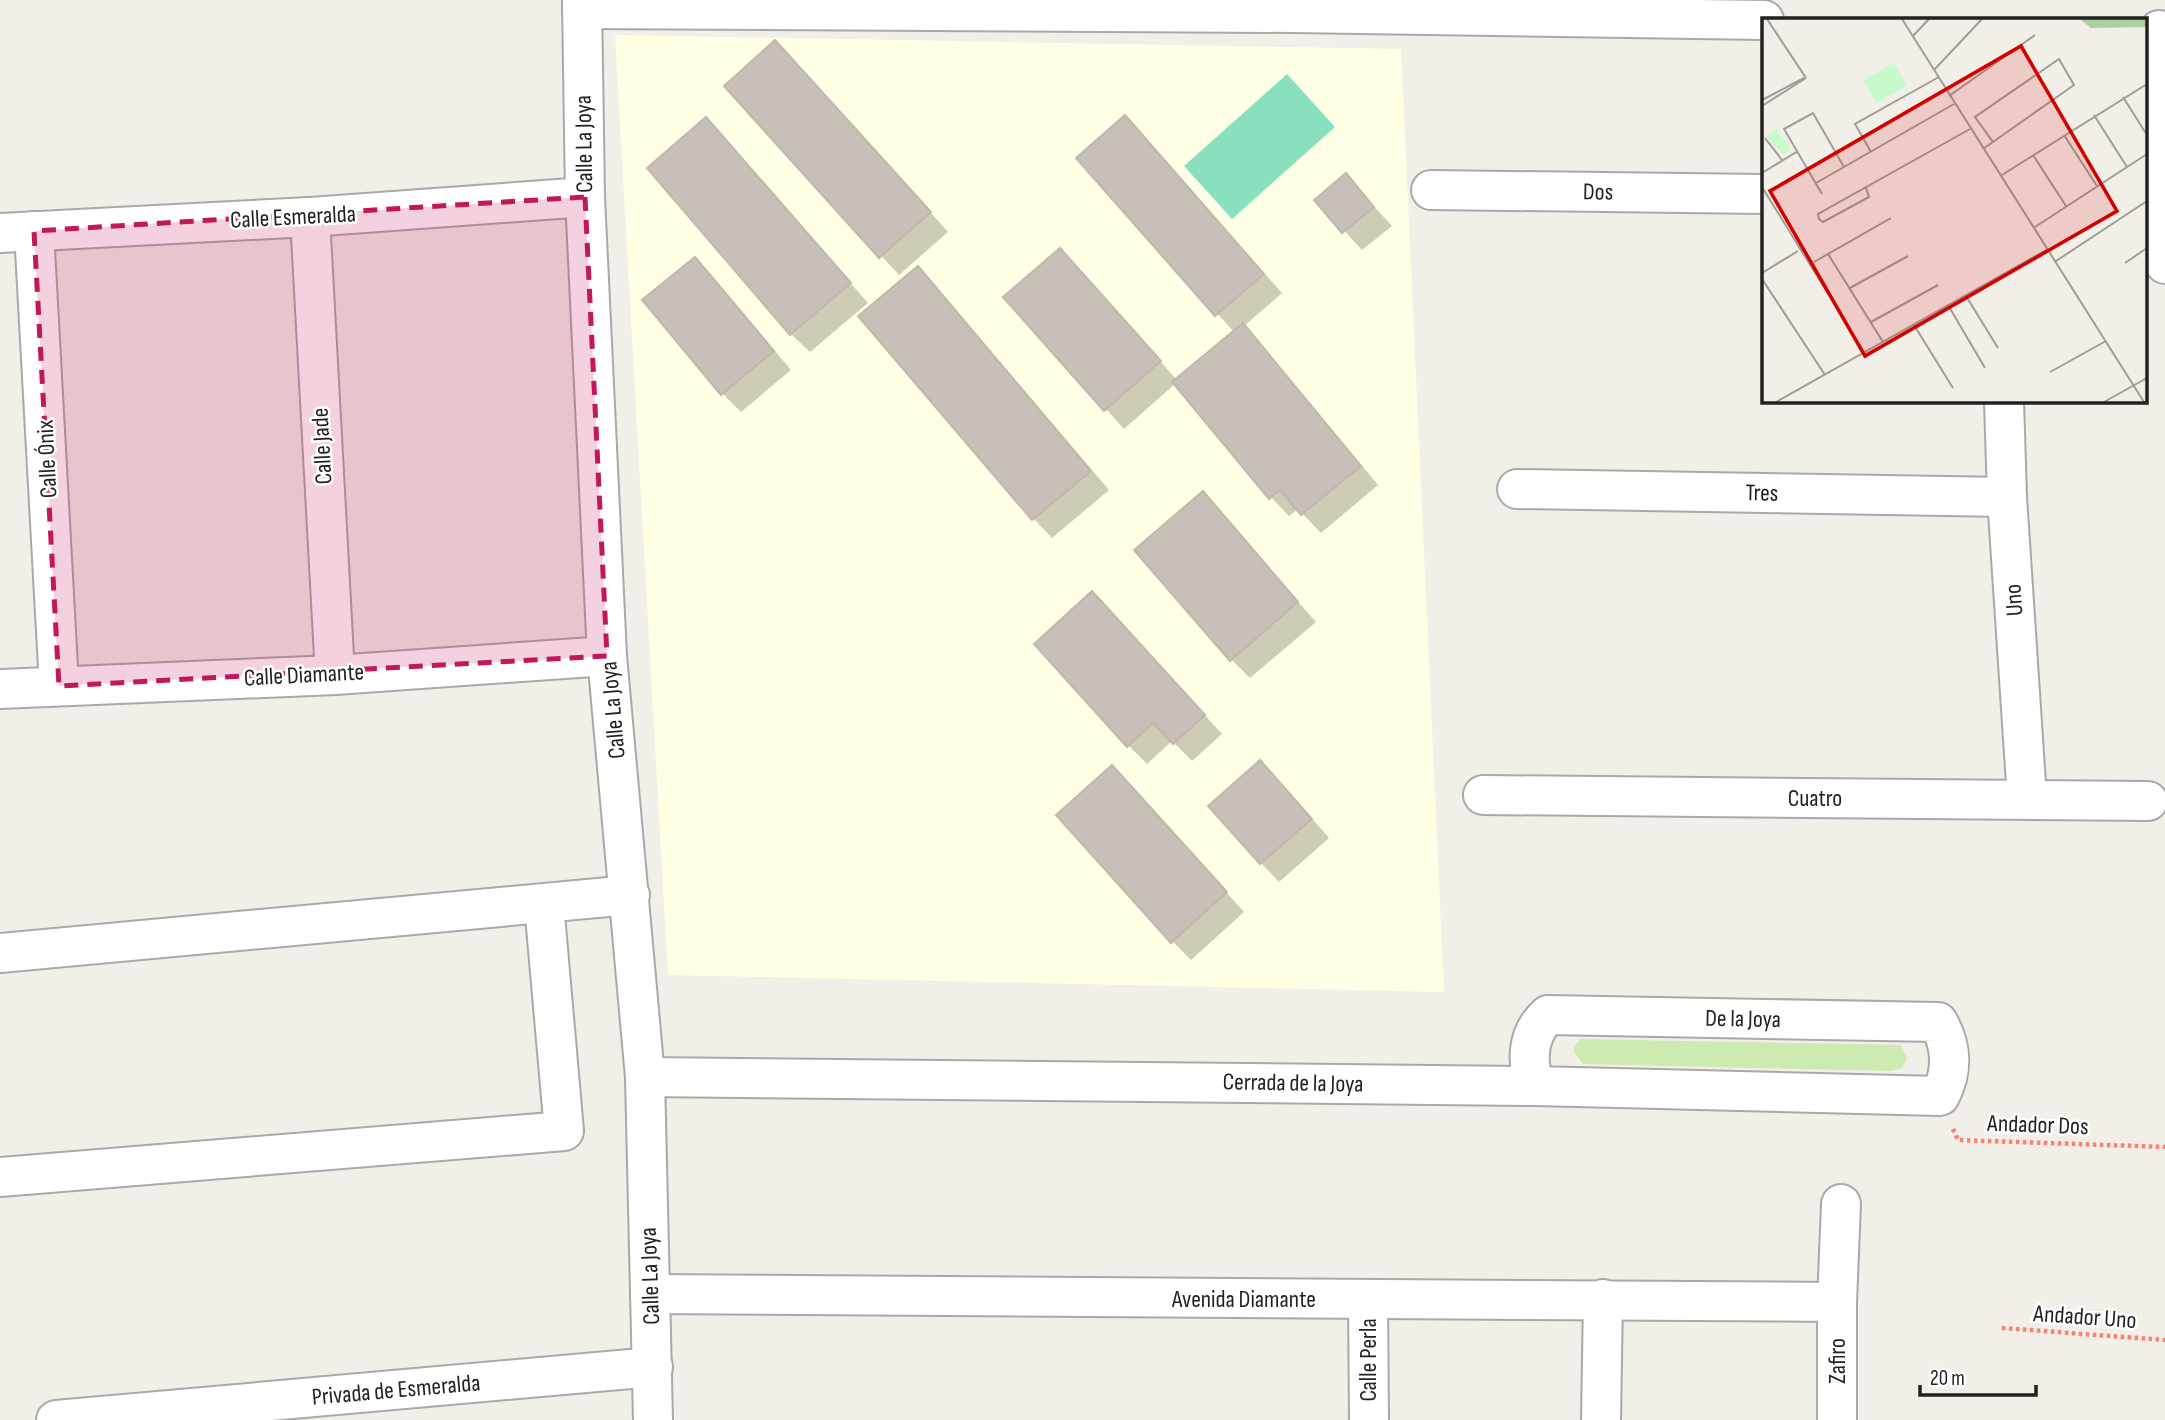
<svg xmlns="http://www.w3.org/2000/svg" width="2165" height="1420" viewBox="0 0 2165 1420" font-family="'Sofia Sans Condensed',sans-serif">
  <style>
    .education { fill: #ffffe5 }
    .grass { fill: #cdebb0 }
    .pitch { fill: #88e0be }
    .shadow { fill: #0003 }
    .building { fill: #c7bfb8; stroke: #c4b6ab; stroke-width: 2 }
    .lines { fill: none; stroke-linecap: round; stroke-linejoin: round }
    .minor-casing { stroke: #a9a9a9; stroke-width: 42 }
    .path { stroke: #fa8072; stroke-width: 4.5; stroke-dasharray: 3.5 3.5; stroke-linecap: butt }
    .minor { stroke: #fff; stroke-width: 38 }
    .marked { fill: #c2185b; fill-opacity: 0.2; stroke: #c2185b; stroke-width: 5; stroke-dasharray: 14 9; stroke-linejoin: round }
    .labels { text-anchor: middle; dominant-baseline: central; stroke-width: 5; stroke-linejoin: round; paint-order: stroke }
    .street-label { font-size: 24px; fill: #222; stroke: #fff }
    .inset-road { fill: none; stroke: #9f9d99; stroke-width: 2 }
    .view { fill: #d40000; fill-opacity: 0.15; stroke: #d40000; stroke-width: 3.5 }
    .inset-edge { fill: none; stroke: #222; stroke-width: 3.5 }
  </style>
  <rect width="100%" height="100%" fill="#f2efe9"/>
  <polygon class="education" points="615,35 1401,49 1444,992 668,975"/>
  <polygon class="grass" points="1580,1039 1900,1045 1907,1058 1902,1068 1892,1071 1583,1064 1574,1052 1574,1047"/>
  <polygon class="pitch" points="1287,74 1335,127 1232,219 1184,166"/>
  <g class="shadow">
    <polygon points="794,61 948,232 899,275 727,86"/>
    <polygon points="1125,117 1282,293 1244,326 1261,344 1378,485 1321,533 1298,509 1289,516 1271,497 1175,384 1124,429 1006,297 1078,269 1177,380 1234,332 1078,158"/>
    <polygon points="706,119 868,303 810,352 791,334"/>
    <polygon points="1346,176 1392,226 1362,250 1316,200"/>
    <polygon points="695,259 714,278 791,370 741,412 722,393"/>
    <polygon points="918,269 936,287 1109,490 1052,538 1034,519 861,316"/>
    <polygon points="1203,494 1316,622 1250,678 1231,659"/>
    <polygon points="1111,612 1222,734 1192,761 1172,741 1147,764 1128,745"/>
    <polygon points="1279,781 1329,838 1279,882 1261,863"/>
    <polygon points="1130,786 1244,912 1191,960 1172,941"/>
  </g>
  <g class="building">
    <polygon points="775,40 931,212 879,258 724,86"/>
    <polygon points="1125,115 1264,274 1215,316 1076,158"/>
    <polygon points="706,117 851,283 790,335 647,168"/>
    <polygon points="1346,173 1374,207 1342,233 1314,200"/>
    <polygon points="1060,248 1161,361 1104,411 1003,297"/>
    <polygon points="695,257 774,351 721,395 642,300"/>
    <polygon points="918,266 1091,471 1032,520 858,316"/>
    <polygon points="1243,323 1361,466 1301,515 1280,490 1269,499 1172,382"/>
    <polygon points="1203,491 1298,602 1230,661 1134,550"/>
    <polygon points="1092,591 1205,715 1173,744 1153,723 1127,747 1034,644"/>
    <polygon points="1260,760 1312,819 1260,864 1208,806"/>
    <polygon points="1112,765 1227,892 1171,943 1056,815"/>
  </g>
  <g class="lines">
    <g class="minor-casing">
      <g id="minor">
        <polyline points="582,0 585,197 607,656 645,1077 653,1420"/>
        <polyline points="582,9 1293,13 1764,20"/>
        <polyline points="2159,30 2165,264"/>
        <polyline points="1431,190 1764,194"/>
        <polyline points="310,217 335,675"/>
        <polyline points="34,231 59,686"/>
        <polyline points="0,233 310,217 585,197"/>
        <polyline points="2004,401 2007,497 2027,799"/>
        <polyline points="1517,489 2007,497"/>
        <polyline points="0,689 335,675 607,656"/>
        <polyline points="1483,795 2148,801"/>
        <polyline points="0,953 630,895"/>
        <path d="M645,1077l890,9 405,10c13,-25 12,-50 -2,-74l-390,-7c-21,19 -22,45 -13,71"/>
        <polyline points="0,1177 564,1131 544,904"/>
        <polyline points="650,1294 1837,1302"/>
        <polyline points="1368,1299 1369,1420"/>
        <polyline points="56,1420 653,1367"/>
        <polyline points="1601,1420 1603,1299"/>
        <polyline points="1837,1420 1837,1302 1841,1204"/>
      </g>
    </g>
    <g class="path">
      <polyline points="1953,1129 1958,1140 2165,1147"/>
      <polyline points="2002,1328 2165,1340"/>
    </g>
    <use href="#minor" class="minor"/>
  </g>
  <path class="marked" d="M585,197l22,459 -548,30 -25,-455z"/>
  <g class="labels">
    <g class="street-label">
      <text transform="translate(584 144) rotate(-91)">Calle La Joya</text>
      <text transform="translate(1598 192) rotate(1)">Dos</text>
      <text transform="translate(293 217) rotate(-3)">Calle Esmeralda</text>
      <text transform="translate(322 446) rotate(-93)">Calle Jade</text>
      <text transform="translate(47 459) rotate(-93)">Calle Ónix</text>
      <text transform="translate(1762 493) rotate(1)">Tres</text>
      <text transform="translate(2014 600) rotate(-94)">Uno</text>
      <text transform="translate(304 675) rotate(-3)">Calle Diamante</text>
      <text transform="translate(613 710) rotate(-95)">Calle La Joya</text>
      <text x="1815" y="798">Cuatro</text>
      <text transform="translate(1743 1019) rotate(1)">De la Joya</text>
      <text transform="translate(1293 1083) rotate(1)">Cerrada de la Joya</text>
      <text transform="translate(2038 1125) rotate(2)">Andador Dos</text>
      <text transform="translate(650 1276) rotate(-92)">Calle La Joya</text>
      <text x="1244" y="1299">Avenida Diamante</text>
      <text transform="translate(2085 1317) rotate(4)">Andador Uno</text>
      <text transform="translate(1368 1360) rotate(-90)">Calle Perla</text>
      <text transform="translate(1837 1361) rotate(-90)">Zafiro</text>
      <text transform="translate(396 1390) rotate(-5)">Privada de Esmeralda</text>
    </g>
  </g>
  <g transform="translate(1762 18)">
    <rect width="385" height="385" fill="#f2efe9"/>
    <path d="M318,1h67v8l-56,1z" fill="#add19e"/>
    <path d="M132,45l13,23 -31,17 -13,-23zM15,111l14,21 -8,5 -17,-19z" fill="#c8facc"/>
    <path class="inset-road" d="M5,1l39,59M140,1l242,383M151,18l16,-17M172,52l48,-51M187,78l86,-61M361,79l24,38M0,82l42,-22M0,88l44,-28M332,97l33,52M302,117l33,51M3,120l17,22M221,131l91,-64 -15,-26 -84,58 18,25M109,134l-16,-28 84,-47M271,137l33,51M0,155l36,-22M240,157l145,-91M54,165l138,-79M0,169l102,165M104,170l3,9 -46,25 -4,-3 -1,-5 152,-85M60,176l-38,-65 29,-16 31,54M273,209l112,-73M66,236l55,88M294,243l91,-60M52,244l77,-44M363,245l22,-15M0,255l36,-22M0,261l63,96M88,270l58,-32M204,278l32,52M186,287l37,63M109,304l67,-37M152,307l39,63M288,354l56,-31M14,384l272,-153M342,384l43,-24"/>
    <path class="view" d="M259,28l96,165 -252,145 -95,-165z"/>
    <rect width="385" height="385" class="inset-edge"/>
  </g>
  <path d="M1920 1385v10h116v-10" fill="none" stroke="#222222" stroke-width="3.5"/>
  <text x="1930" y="1385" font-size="21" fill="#222222" stroke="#ffffff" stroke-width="5" paint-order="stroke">20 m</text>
</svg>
